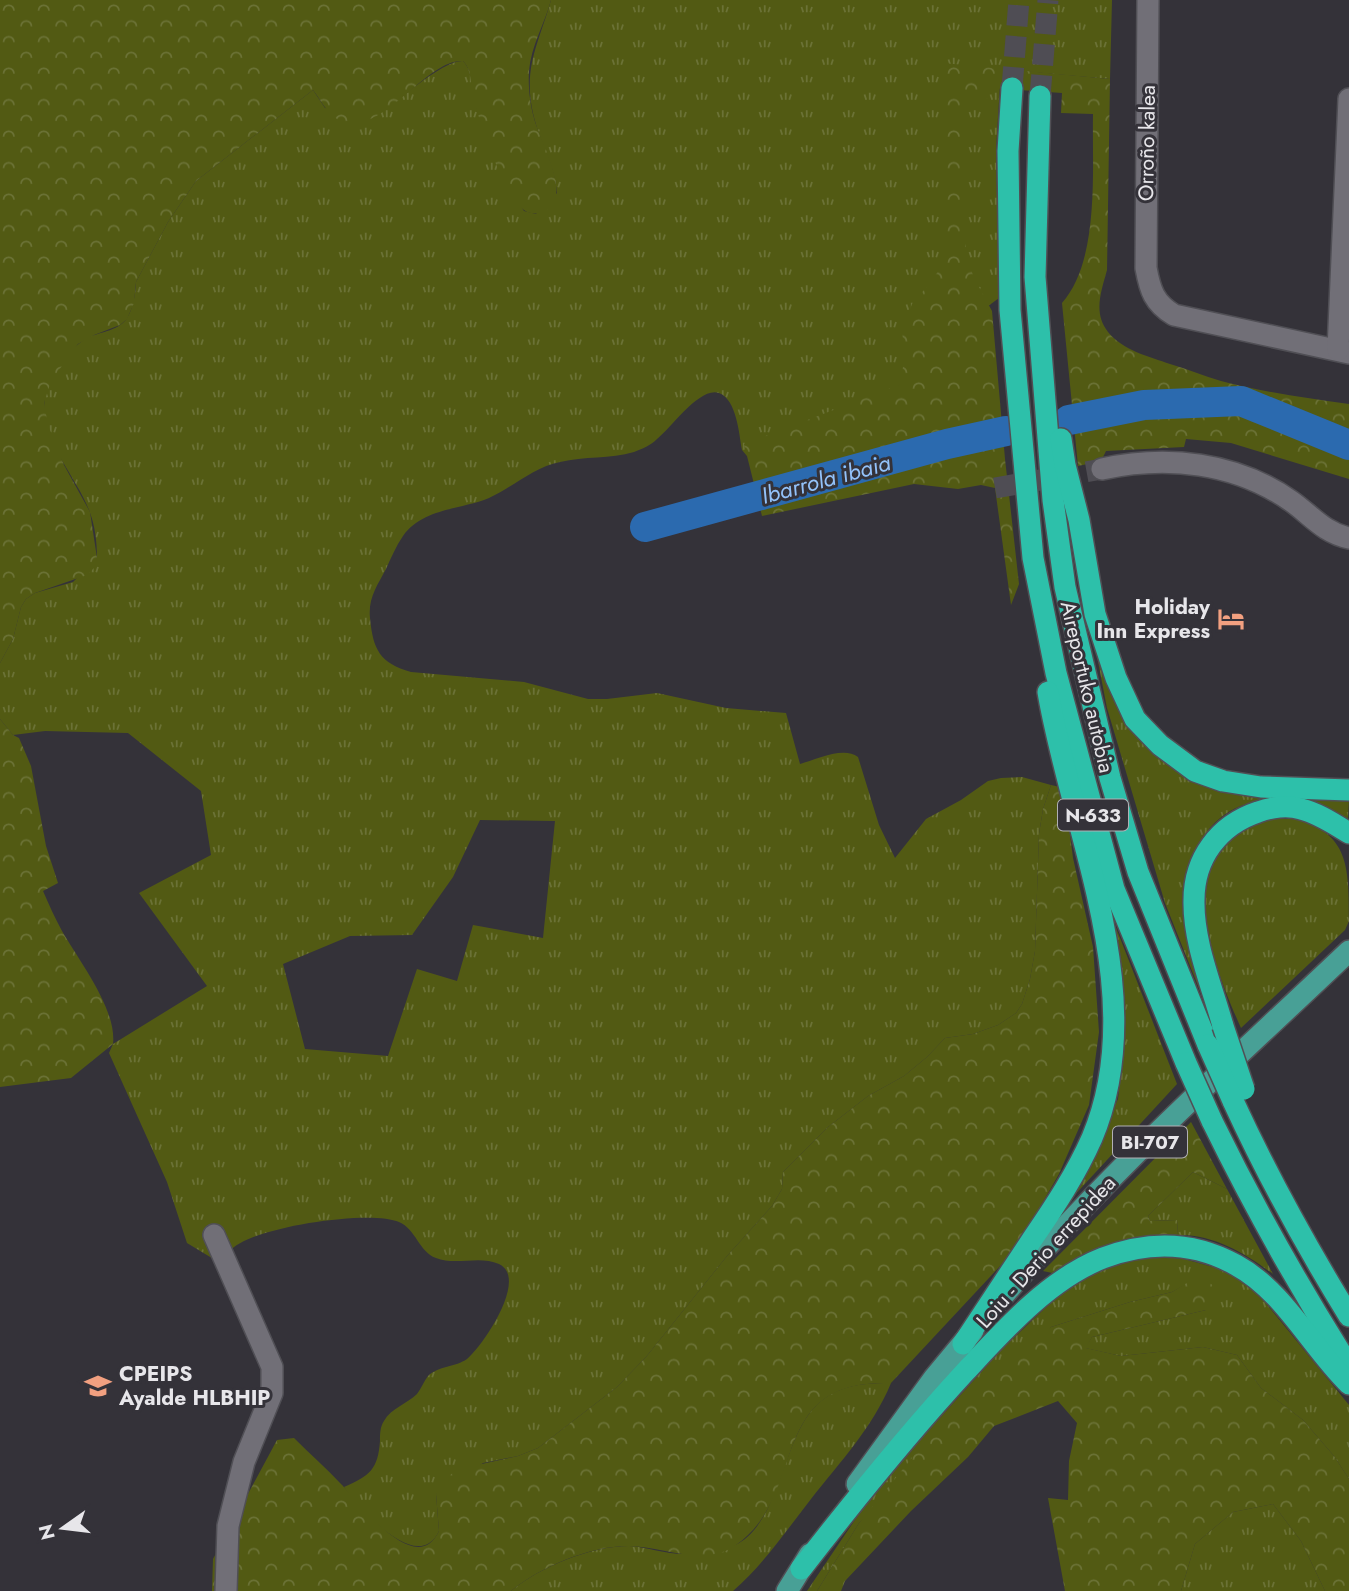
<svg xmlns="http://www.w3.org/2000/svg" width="1349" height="1591" viewBox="0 0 1349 1591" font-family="Jost,sans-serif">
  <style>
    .grass { fill: url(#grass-tufts); fill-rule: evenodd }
    .forest { fill: url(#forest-crowns) }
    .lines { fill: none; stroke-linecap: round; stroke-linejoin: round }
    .river { stroke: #2b6aaf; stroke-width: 30 }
    .minor-tunnel { stroke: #4f4d54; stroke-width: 21; stroke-dasharray: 21 10; stroke-linecap: butt }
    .highway-tunnel { stroke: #4f4d54; stroke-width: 21; stroke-dasharray: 21 10; stroke-linecap: butt }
    .minor-casing { stroke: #504f55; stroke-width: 24 }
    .major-casing { stroke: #504f55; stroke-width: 24 }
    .highway-casing { stroke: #504f55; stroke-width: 24 }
    .minor { stroke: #716f77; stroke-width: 21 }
    .major { stroke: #48a096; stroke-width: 21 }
    .highway { stroke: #2dc0aa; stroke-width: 21 }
    .highway-bridge-casing { stroke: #504f55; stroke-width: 24; stroke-linecap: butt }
    .highway-bridge { stroke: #2dc0aa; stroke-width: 21 }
    .labels { text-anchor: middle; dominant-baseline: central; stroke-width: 6; stroke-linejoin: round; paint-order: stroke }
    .shield { fill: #343239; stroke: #b1b0b5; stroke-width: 2 }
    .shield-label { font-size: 19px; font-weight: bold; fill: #e7e6ea }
    .street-label { font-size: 21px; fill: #e7e6ea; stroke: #343239 }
    .poi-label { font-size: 21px; font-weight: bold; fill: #e7e6ea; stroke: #343239; text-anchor: end }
    .water-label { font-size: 23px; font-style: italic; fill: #93c2fa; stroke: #343239 }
  </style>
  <defs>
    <pattern id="grass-tufts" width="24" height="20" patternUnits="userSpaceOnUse" patternTransform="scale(1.75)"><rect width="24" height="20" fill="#525a13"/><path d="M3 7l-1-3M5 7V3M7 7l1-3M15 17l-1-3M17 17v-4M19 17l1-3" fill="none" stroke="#6b7236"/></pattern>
    <pattern id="forest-crowns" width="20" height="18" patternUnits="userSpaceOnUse" patternTransform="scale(1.75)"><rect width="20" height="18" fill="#525a13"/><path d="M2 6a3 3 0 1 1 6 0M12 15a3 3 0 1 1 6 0" fill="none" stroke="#6b7236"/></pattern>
  </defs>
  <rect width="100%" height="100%" fill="#343239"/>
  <g class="grass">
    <path d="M551,0h561l-2,79 -109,-10 -5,80 3,149 -23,17 -141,129 -88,12 -5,-6c-3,-16 -5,-50 -23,-57 -19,-7 -48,35 -62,46 -6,6 -15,10 -23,13 -24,7 -50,4 -74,10 -26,5 -47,25 -71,36 -29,12 -66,10 -86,38 -7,10 -12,22 -17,33 -9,17 -18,29 -16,49 3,32 10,45 41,54l113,10 64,17h19l50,-6 69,15 60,5 14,51c16,-4 43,-18 58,-7l21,68 16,33 31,-39 35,-19 27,-19 13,-3 21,-1 29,8 -8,24 -4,25 -4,117 -5,28 -8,25 -6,9 -18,12 -25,9 -28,4 -18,19 -23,19 -36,20 -40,31 -45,45 -1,17 -10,17 -45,50 -81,101 -29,30 -79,61 -20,8 -35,7 -47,31 3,37c-21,45 -80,-23 -95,-44 26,-11 34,-18 36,-46 0,-7 0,-14 4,-20 7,-13 23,-17 33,-27 4,-5 7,-13 11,-18 10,-10 28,-9 39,-17 16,-13 62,-81 32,-95 -20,-9 -43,2 -63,-6 -17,-6 -20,-29 -37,-36 -28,-13 -150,5 -169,29 -3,4 -4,10 -5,15l-38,-23 -20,-61 -58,-129 4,-9 94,-58 -68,-93 72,-38 -10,-64 -73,-58 -83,-2 -32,4 -13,-16v-56l13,-24 8,-32 5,-8 9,-6 38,-11 24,-24c0,-16 -2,-33 -8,-48 -14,-36 -51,-72 -44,-114 4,-21 25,-49 44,-59 12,-5 31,-7 38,-19 6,-9 9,-26 9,-36l32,-60 28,-41 117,-91 12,18 50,8c22,-13 67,-56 88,-55 11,11 10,36 15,51 11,36 25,69 46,99l12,3 21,-21c-2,-27 -15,-47 -22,-72 -14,-51 3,-75 16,-121zM480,820l75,1 -12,117 -70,-13 -16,56 -40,-12 -29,87 -83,-7 -22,-85 67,-28 62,-1 41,-58z"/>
    <path d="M1094,641l25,62 73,73 157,23 -1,20c-56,-31 -133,-30 -155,41 -3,8 -7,17 -7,26 -2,42 10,80 20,120l-41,-103 -58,-195z"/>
    <path d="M1295,819c54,14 54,48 54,102l-4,9 -104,98c-23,-52 -66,-154 -3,-194 9,-6 19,-12 29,-14 9,-2 19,-1 28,-1z"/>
    <polygon points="1106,902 1177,1084 1059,1212 1089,1159 1118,1099 1124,1047 1122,983"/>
    <path d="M1193,1172l34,17 46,85c-28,-21 -60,-40 -95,-39l-1,-15 -27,1 -2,-5z"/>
    <polygon points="1148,1255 1184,1259 1228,1271 1260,1296 1349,1405 1349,1479 1334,1456 1303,1420 1261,1388 1237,1355 1203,1347 1121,1356 1085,1348 1092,1337 1206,1310 1201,1276 1172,1292 1130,1302 1051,1327 859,1523 817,1591 807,1591 875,1490 999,1352 1067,1287 1102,1267"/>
    <path d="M891,1383c-18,44 -51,79 -80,116 -25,32 -48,66 -78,92h-222c29,-24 80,-45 118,-45 19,1 39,9 58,8 10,0 21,-4 32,-6 6,-1 15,-1 20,-5 13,-7 24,-24 30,-37 31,-67 27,-126 122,-123z"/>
    <polygon points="1273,1504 1301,1541 1325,1591 1181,1591 1195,1544 1233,1512"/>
  </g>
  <g class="forest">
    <path d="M0,0h551c-6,23 -20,46 -22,71 -1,15 1,33 5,47 5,22 44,85 6,95 -10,2 -17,-2 -23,-10 -20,-29 -33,-68 -43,-102 -4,-14 -1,-30 -11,-40 -37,-3 -86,83 -126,58 -11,-7 -17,-20 -24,-29l-117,91 -28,41 -32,60 -2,21 -7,16 -7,6 -26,10 -16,9 -27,37 -7,22 4,22 16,40 26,47 7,46 -2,9 -8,8 -52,18 -9,6 -5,8 -8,32 -13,24z"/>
    <path d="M943,63l167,16 -3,191c-6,22 -14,43 1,62 14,18 42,25 62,32 17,5 34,12 51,17 42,11 85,17 128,23v75l-118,-36 -45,-4 -2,8 -78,4 -5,10 -23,5 -16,-163c38,-43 30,-133 31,-189l-32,-1 1,-20 -71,-5 -4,11h-27l4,140 9,37 19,35 13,148 14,125 -8,21 -16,-117 -14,-3 -23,4 -44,-5 -152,32 -18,-72 155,-59 6,-27 -3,-27 10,-27 18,-21 16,-23z"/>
    <path d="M0,719l13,16 6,3 12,28 15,80 12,37 -15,8c6,14 12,27 19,40 17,30 55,78 51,113l-42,34 -71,9z"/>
    <path d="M1051,785l13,3 9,70 20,89 6,85 -10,73 -30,69 -43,75 -125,134c-127,-4 -81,110 -155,162 -32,23 -73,1 -108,1 -38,0 -88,21 -117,45h-299l1,-32 64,-119 17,-2c16,16 32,30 47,46 18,18 75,96 98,47l-3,-37 5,-13 18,-12 59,-13 20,-8 79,-61 29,-30 81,-101 45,-50 10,-17 1,-17 45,-45 40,-31 36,-20 23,-19 18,-19 28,-4 25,-9 18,-12 6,-9 8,-25 5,-28 4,-117 4,-25z"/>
    <polygon points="1191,1122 1227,1189 1193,1172 1148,1216 1150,1221 1177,1220 1178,1235 1150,1235 1099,1247 1057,1274 1043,1271"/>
    <polygon points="1200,1275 1223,1294 1206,1310 1092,1337 1086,1348 1121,1356 1203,1347 1237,1355 1261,1388 1303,1420 1334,1456 1349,1479 1349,1591 1325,1591 1301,1541 1273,1504 1233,1512 1195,1544 1181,1591 1065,1591 1048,1498 1068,1500 1069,1461 1077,1423 1058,1401 994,1426 968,1457 911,1511 845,1581 841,1591 817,1591 859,1523 924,1443 998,1363 1051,1327 1130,1302 1172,1292"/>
  </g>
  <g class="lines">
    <g class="river">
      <polyline points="1069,420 1144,405 1241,401 1349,445"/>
      <polyline points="645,527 947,444 1006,431"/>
    </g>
    <polyline class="minor-tunnel" points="995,488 1102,469"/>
    <g class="highway-tunnel">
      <polyline points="1012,88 1019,0"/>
      <polyline points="1040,96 1048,0"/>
    </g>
    <g class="minor-casing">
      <g id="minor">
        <path d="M1148,0l-2,268c4,22 8,35 28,47l175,38"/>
        <polyline points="1338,350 1349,99"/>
        <path d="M1102,469c65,-14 133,-7 189,32 20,14 33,32 58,37"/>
        <polyline points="214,1235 272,1367 272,1393 244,1462 228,1526 226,1591"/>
      </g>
    </g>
    <g class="major-casing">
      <g id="major">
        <path d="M999,1301c106,-126 231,-237 350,-350"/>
        <polyline points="857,1484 934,1378 973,1331"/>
        <polyline points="787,1591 810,1554"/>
      </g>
    </g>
    <g class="highway-casing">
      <g id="highway">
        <polyline points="1012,88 1008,151 1010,310 1033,558 1056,673 1114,889 1186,1063"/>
        <polyline points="1040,96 1035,277 1053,500 1065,587 1110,778 1138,872 1208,1045"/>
        <polyline points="1061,439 1065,465 1079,520 1095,614 1116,678 1135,719 1160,745 1195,771 1223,781 1261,787 1349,790"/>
        <path d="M1223,1026c-11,-40 -30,-84 -29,-126 0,-42 25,-75 64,-88 13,-5 30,-7 43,-3 17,4 33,15 48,24"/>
        <path d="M1233,1101c34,74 73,145 116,215"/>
        <path d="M1212,1121c41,84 87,166 137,245"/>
        <path d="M963,1344c23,-35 46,-70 70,-106 22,-32 43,-64 59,-100 60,-142 -20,-304 -44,-446"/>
        <path d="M801,1569c52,-67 106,-134 164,-197 38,-41 84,-93 138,-114 45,-17 90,-17 133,7 48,26 75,82 113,119"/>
      </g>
    </g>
    <use href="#minor" class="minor"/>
    <use href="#major" class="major"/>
    <use href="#highway" class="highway"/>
    <g class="highway-bridge-casing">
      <g id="highway-bridge">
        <polyline points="1223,1026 1244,1089"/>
        <polyline points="1208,1045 1233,1101"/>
        <polyline points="1186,1063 1212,1121"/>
      </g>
    </g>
    <use href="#highway-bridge" class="highway-bridge"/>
  </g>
  <defs>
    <g id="hotel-bare" transform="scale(2.1)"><path d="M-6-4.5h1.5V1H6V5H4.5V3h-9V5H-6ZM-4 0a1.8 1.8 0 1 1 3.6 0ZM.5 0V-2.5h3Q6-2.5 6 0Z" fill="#f2a080" stroke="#343239" stroke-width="2.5" paint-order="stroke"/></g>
    <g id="school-bare" transform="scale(2.1)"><path d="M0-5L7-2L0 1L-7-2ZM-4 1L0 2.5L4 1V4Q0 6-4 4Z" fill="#f2a080" stroke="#343239" stroke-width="2.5" paint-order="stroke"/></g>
  </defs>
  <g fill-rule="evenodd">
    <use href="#hotel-bare" x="1231" y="619"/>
    <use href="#school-bare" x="98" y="1386"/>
  </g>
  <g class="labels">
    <g class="shield">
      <rect x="1058" y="799.5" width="70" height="31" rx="5"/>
      <rect x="1113" y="1126.5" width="74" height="31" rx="5"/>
    </g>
    <g class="shield-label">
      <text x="1093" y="815">N-633</text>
      <text x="1150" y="1142">BI-707</text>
    </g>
    <g class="street-label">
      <text transform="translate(1147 143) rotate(-89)">Orroño kalea</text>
      <text transform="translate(1087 687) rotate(77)">Aireportuko autobia</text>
      <text transform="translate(1046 1252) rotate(-48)">Loiu - Derio errepidea</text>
    </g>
    <g class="poi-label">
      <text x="1210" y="607">Holiday<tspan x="1210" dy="24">Inn Express</tspan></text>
      <text x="119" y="1374" text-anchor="start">CPEIPS<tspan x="119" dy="24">Ayalde HLBHIP</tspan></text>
    </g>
    <g class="water-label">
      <text transform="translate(826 479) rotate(-15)">Ibarrola ibaia</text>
    </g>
  </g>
  <g transform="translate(63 1528) rotate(256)" stroke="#343239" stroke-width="5" paint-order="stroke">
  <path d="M0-5L12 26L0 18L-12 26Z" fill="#e7e6ea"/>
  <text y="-10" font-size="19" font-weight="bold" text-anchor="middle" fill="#e7e6ea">N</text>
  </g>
</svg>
